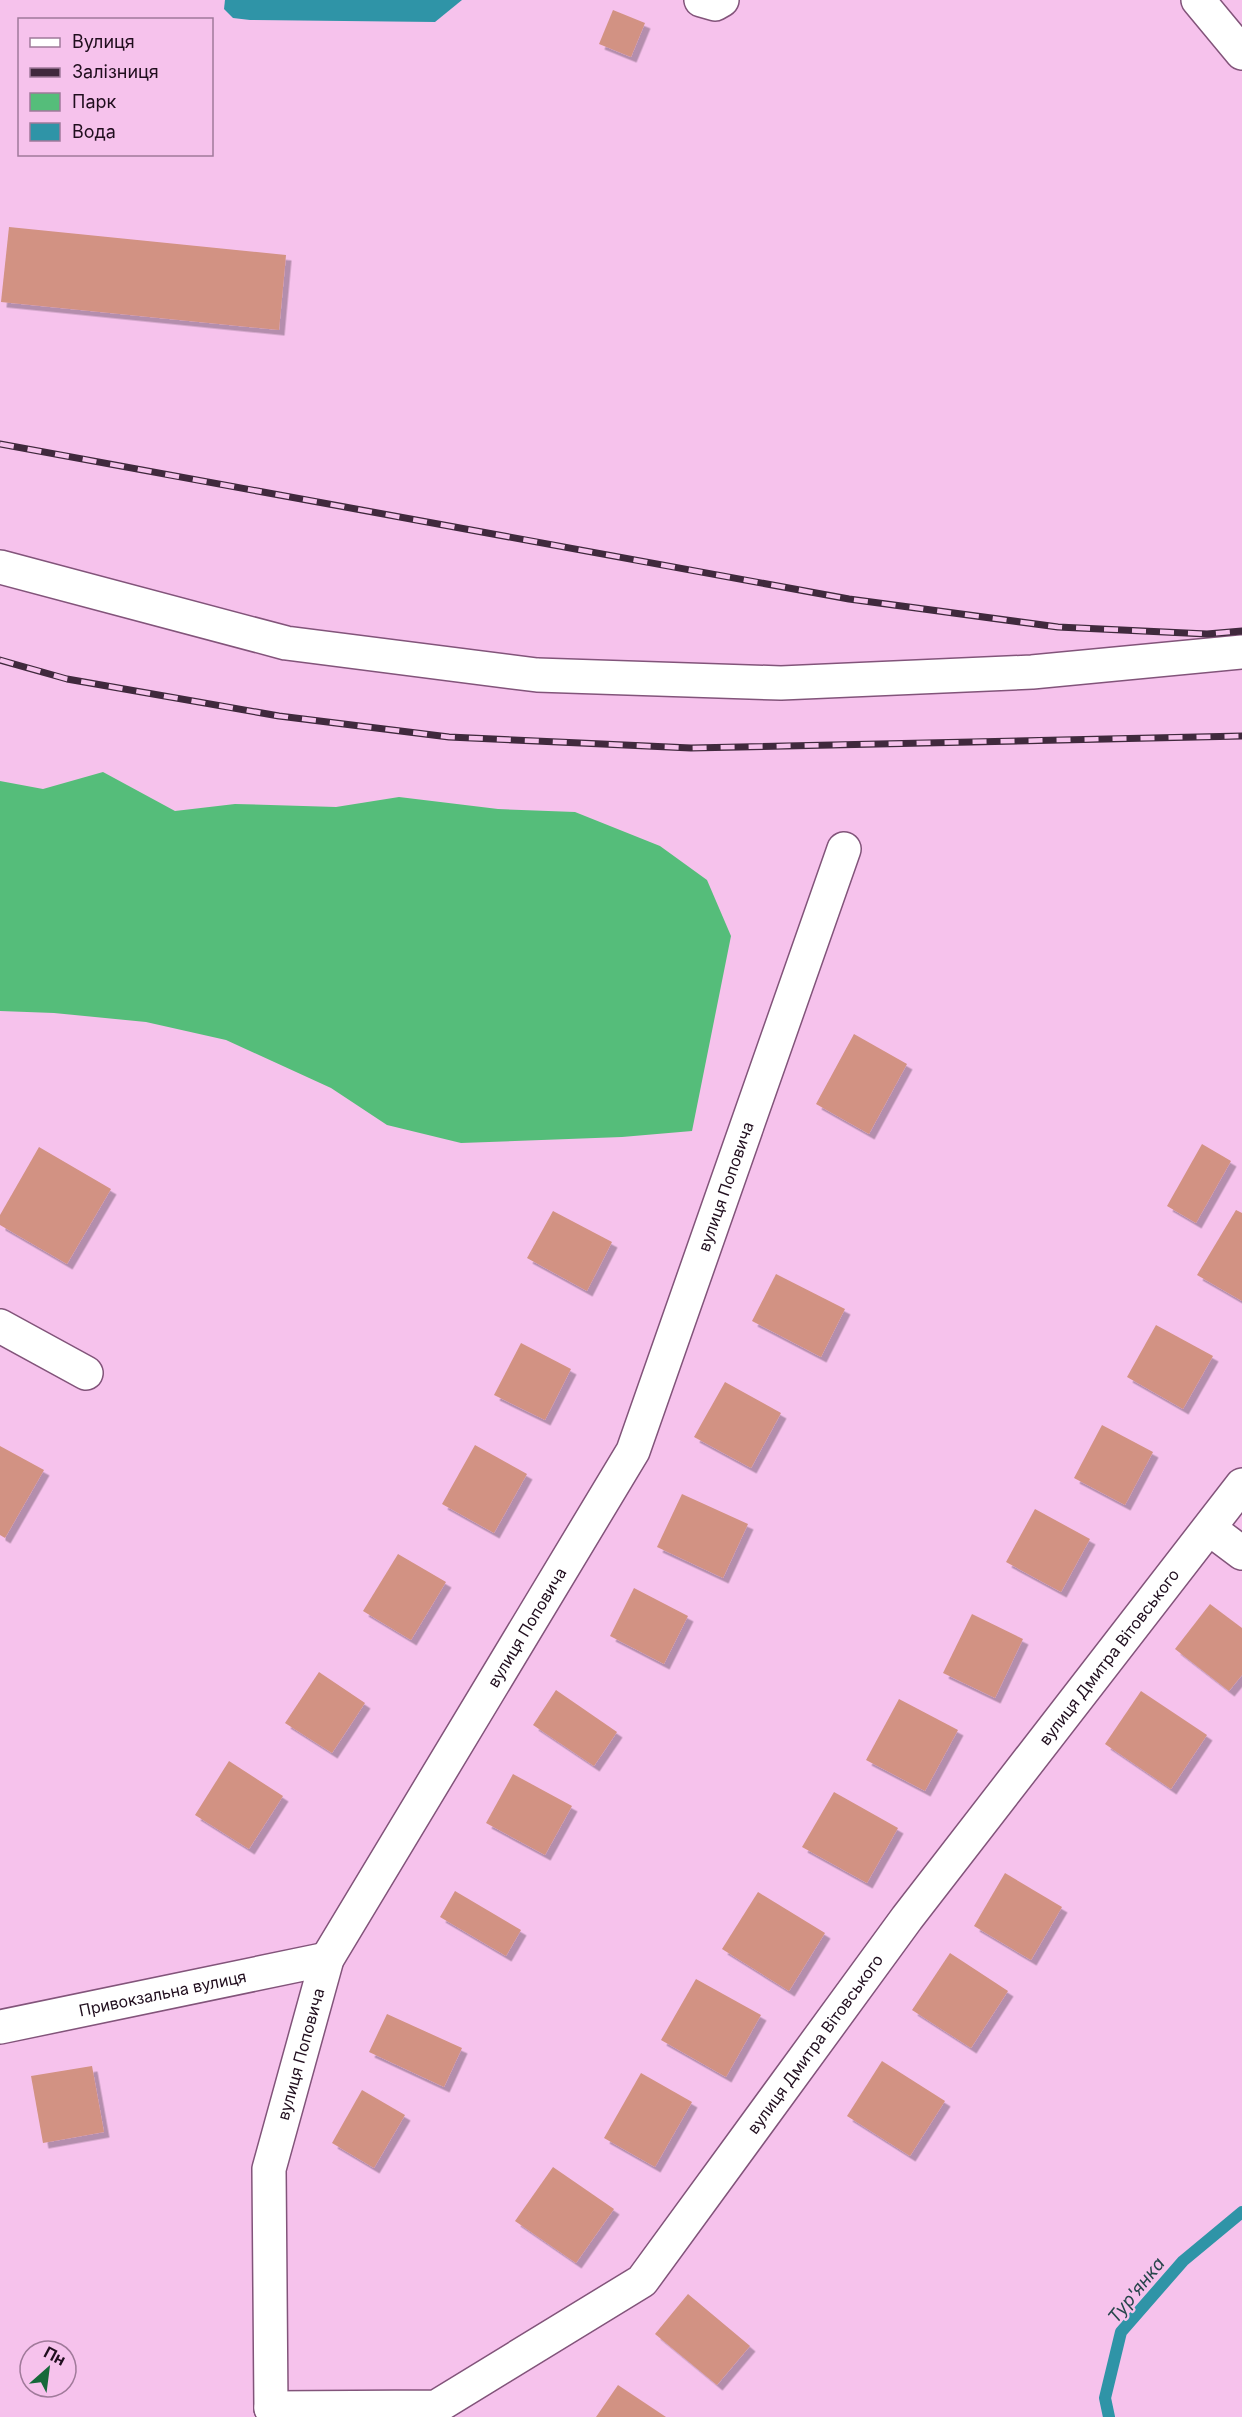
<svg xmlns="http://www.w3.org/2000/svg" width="1242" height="2417" viewBox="0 0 1242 2417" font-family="Inter,sans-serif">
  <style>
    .green { fill: #55bd7a }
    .water { fill: #2f94a7 }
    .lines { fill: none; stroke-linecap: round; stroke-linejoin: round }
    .stream { stroke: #2f94a7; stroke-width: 12 }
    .building { fill: #d29283; filter: url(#shadow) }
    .minor-casing { stroke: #82547a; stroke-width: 36 }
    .minor { stroke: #fff; stroke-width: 33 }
    .rail-casing { stroke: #40293d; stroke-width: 7 }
    .rail { stroke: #f6c2ec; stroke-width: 4.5; stroke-dasharray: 14; stroke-linecap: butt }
    .labels { text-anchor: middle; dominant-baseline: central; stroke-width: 4.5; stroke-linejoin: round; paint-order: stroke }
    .street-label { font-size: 16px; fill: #200e1e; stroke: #f6c2ec }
    .water-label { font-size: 18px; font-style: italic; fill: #27454b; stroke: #f6c2ec }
  </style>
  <defs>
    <filter id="shadow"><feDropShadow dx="5.5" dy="5.5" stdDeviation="0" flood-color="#0004"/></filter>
  </defs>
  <rect width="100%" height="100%" fill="#f6c2ec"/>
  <polygon class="green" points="103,772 175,811 235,804 336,807 399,797 498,809 575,812 660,846 707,880 731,936 692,1131 622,1137 461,1143 387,1125 331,1088 226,1040 146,1022 54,1013 0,1011 0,781 43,789"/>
  <polygon class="water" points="225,0 462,0 435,22 250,20 233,18 224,9"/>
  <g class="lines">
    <polyline class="stream" points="1109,2417 1105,2398 1121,2332 1183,2261 1242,2212"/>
  </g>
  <g class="building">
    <polygon points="613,10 645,23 631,57 599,44"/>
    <polygon points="9,227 286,255 279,330 1,302"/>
    <polygon points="854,1034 907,1064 869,1134 816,1104"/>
    <polygon points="1202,1144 1231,1161 1196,1223 1167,1206"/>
    <polygon points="39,1147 111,1189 67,1264 0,1225 0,1215"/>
    <polygon points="1236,1210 1242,1213 1242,1301 1197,1275"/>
    <polygon points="553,1211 612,1242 587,1291 527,1258"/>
    <polygon points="776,1274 845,1309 821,1357 752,1321"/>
    <polygon points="1156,1325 1213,1356 1183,1409 1127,1377"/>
    <polygon points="521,1343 571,1369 545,1420 494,1395"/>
    <polygon points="725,1382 781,1413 751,1468 694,1437"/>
    <polygon points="1102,1425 1153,1452 1125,1505 1074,1478"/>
    <polygon points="475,1445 527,1474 494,1533 442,1504"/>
    <polygon points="0,1446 44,1470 5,1538 0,1535"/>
    <polygon points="682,1494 748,1524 723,1578 657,1547"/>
    <polygon points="1035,1509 1090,1539 1061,1592 1006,1562"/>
    <polygon points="398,1554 446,1582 411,1640 363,1611"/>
    <polygon points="634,1588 688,1616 664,1664 610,1636"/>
    <polygon points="1210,1604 1242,1628 1242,1675 1229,1691 1175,1649"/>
    <polygon points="972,1614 1023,1639 995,1698 943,1673"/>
    <polygon points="319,1672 365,1703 332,1753 285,1723"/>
    <polygon points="556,1690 617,1732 594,1766 533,1725"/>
    <polygon points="1141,1691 1207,1735 1171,1789 1105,1744"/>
    <polygon points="899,1699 958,1730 925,1791 866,1760"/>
    <polygon points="229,1761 283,1796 249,1849 195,1815"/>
    <polygon points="513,1774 572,1806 545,1855 486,1823"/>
    <polygon points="834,1792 898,1828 867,1883 802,1847"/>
    <polygon points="1005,1873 1062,1907 1031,1960 974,1926"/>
    <polygon points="455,1891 521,1930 506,1956 440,1917"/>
    <polygon points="758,1892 825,1933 789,1991 722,1949"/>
    <polygon points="950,1953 1008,1991 971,2048 912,2010"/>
    <polygon points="696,1979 761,2015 726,2077 661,2040"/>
    <polygon points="387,2014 462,2048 444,2087 369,2052"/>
    <polygon points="882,2061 945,2101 910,2156 847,2116"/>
    <polygon points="92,2066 104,2132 43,2143 31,2076"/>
    <polygon points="641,2073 692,2102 655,2167 604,2138"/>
    <polygon points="362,2090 405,2115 374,2168 332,2143"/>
    <polygon points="553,2167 614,2209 576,2263 515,2221"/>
    <polygon points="688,2294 750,2346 717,2385 655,2334"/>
    <polygon points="618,2385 666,2417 596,2417"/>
  </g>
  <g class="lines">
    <g class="minor-casing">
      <g id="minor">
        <polyline points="701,0 715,4 722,0"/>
        <polyline points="1198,0 1242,53"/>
        <polyline points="0,567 286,643 537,675 781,683 1032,672 1242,652"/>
        <polyline points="0,1326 86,1373"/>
        <polyline points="1210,1529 1242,1553"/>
        <path id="s1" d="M0,2027l327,-68"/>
        <path id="s2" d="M271,2408l165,-1 206,-126 265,-363 335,-433"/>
        <path id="s3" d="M275,2417l-4,-9 -2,-239 58,-210 306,-508 211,-602"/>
      </g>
    </g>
    <use href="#minor" class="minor"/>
    <g class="rail-casing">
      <g id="rail">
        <polyline points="0,444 849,599 1058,627 1207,634 1242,631"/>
        <polyline points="0,660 67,679 279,716 449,737 691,748 1242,736"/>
      </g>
    </g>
    <use href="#rail" class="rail"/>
  </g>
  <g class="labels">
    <g class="street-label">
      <text stroke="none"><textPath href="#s3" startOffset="1340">вулиця Поповича</textPath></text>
      <text stroke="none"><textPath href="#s3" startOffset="854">вулиця Поповича</textPath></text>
      <text stroke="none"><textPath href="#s2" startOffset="1186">вулиця Дмитра Вітовського</textPath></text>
      <text stroke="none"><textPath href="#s1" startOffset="166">Привокзальна вулиця</textPath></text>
      <text stroke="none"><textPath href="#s2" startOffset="700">вулиця Дмитра Вітовського</textPath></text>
      <text stroke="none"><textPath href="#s3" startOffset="368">вулиця Поповича</textPath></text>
    </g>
    <g class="water-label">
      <text transform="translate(1136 2290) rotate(-51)">Тур'янка</text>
    </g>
  </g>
  <rect x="18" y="18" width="195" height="138" fill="#f6c2ec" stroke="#a07a9a" stroke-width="1.5"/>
  <rect x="30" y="38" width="30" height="9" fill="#ffffff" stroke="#a07a9a" stroke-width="1.5"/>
  <text x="72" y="48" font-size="18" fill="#200e1e">Вулиця</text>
  <rect x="30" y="68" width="30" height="9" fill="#40293d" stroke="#a07a9a" stroke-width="1.5"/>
  <text x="72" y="78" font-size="18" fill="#200e1e">Залізниця</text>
  <rect x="30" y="93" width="30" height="18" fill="#55bd7a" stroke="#a07a9a" stroke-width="1.5"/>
  <text x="72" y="108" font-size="18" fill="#200e1e">Парк</text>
  <rect x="30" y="123" width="30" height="18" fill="#2f94a7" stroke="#a07a9a" stroke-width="1.5"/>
  <text x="72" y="138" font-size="18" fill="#200e1e">Вода</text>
  <g transform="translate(48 2369) rotate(28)"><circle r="28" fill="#f6c2ec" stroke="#a07a9a" stroke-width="1.5"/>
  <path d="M0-4.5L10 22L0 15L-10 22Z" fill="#16693a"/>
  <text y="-9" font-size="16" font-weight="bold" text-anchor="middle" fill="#200e1e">Пн</text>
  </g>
</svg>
